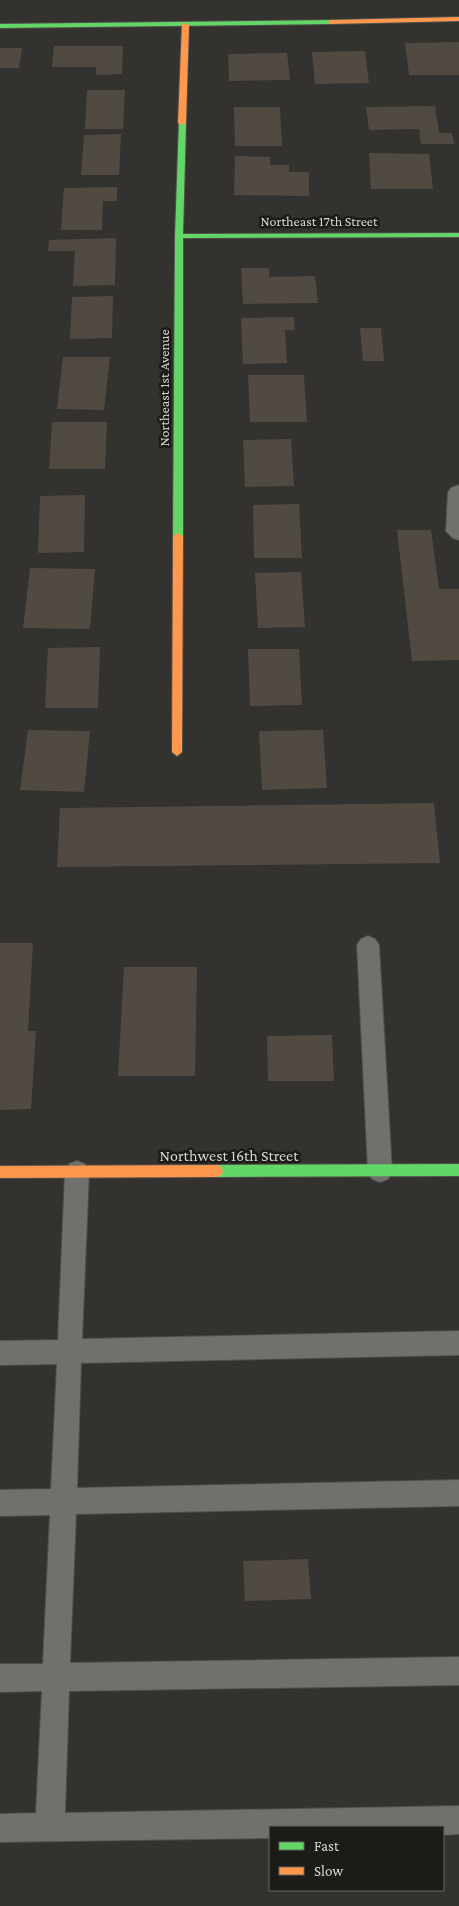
<svg xmlns="http://www.w3.org/2000/svg" width="459" height="1906" viewBox="0 0 459 1906" font-family="'Crimson Pro',serif">
  <style>
    .building { fill: #514a42 }
    .lines { fill: none; stroke-linecap: round; stroke-linejoin: round }
    .lane-casing { stroke: #504f4b; stroke-width: 2 }
    .fast-casing { stroke: #504f4b; stroke-width: 2 }
    .slow-casing { stroke: #504f4b; stroke-width: 2 }
    .lane { fill: #70706d; fill-rule: evenodd }
    .fast { fill: #63d668; fill-rule: evenodd }
    .slow { fill: #ff974d; fill-rule: evenodd }
    .labels { text-anchor: middle; dominant-baseline: central; stroke-width: 5; stroke-linejoin: round; paint-order: stroke }
    .far-street-label { font-size: 14px; fill: #d7d6d1; stroke: #1c1b17 }
    .street-label { font-size: 16px; fill: #d7d6d1; stroke: #1c1b17 }
  </style>
  <rect width="100%" height="100%" fill="#33322e"/>
  <g class="building">
    <polygon points="459,42 459,75 409,75 405,43"/>
    <polygon points="54,46 123,46 122,74 96,75 96,67 52,67"/>
    <polygon points="0,48 22,48 19,68 0,68"/>
    <polygon points="365,51 369,83 315,84 312,52"/>
    <polygon points="287,53 290,80 229,81 228,54"/>
    <polygon points="87,90 125,90 123,129 85,129"/>
    <polygon points="435,106 439,133 452,133 454,144 421,144 419,129 369,130 366,107"/>
    <polygon points="234,107 280,107 282,146 235,146"/>
    <polygon points="121,134 119,175 81,175 84,135"/>
    <polygon points="369,153 429,154 433,189 371,189"/>
    <polygon points="235,156 270,157 270,165 289,165 289,172 309,172 309,196 234,195"/>
    <polygon points="117,187 117,201 103,201 102,230 61,230 64,188"/>
    <polygon points="116,238 115,285 73,286 75,251 48,251 49,240"/>
    <polygon points="241,268 269,268 269,277 315,276 318,303 243,304"/>
    <polygon points="113,296 112,338 70,339 72,297"/>
    <polygon points="294,317 295,330 285,330 287,363 243,364 241,318"/>
    <polygon points="360,328 381,328 384,361 363,361"/>
    <polygon points="63,357 110,357 104,410 57,409"/>
    <polygon points="248,375 304,375 307,422 250,422"/>
    <polygon points="52,422 107,422 105,469 49,469"/>
    <polygon points="291,439 294,486 245,487 243,440"/>
    <polygon points="85,495 84,552 38,553 40,496"/>
    <polygon points="299,504 302,558 254,558 253,505"/>
    <polygon points="397,530 431,530 439,589 459,589 459,660 412,661"/>
    <polygon points="30,568 95,569 90,629 23,628"/>
    <polygon points="301,572 305,627 258,628 255,573"/>
    <polygon points="100,647 98,708 45,708 48,648"/>
    <polygon points="248,649 299,649 302,705 250,706"/>
    <polygon points="28,730 90,731 84,792 20,790"/>
    <polygon points="323,730 327,788 262,790 259,731"/>
    <polygon points="434,803 440,863 57,867 60,808"/>
    <polygon points="0,943 33,943 28,1031 36,1031 31,1109 0,1110"/>
    <polygon points="124,967 197,967 195,1076 118,1076"/>
    <polygon points="332,1035 334,1081 268,1081 267,1036"/>
    <polygon points="308,1559 311,1599 245,1601 243,1561"/>
  </g>
  <g class="lines">
    <g class="lane-casing">
      <g id="lane">
        <polygon points="459,485 459,540 453,538 446,531 448,492 451,488"/>
        <polygon points="368,936 375,939 379,945 392,1171 388,1179 380,1182 372,1179 368,1171 357,945 361,939"/>
        <polygon points="77,1161 85,1164 89,1172 82,1339 459,1331 459,1355 81,1363 77,1488 459,1480 459,1506 76,1514 70,1663 459,1657 459,1685 69,1691 65,1813 459,1806 459,1834 443,1835 443,1827 270,1827 270,1838 0,1842 0,1814 36,1813 42,1691 0,1692 0,1664 43,1664 50,1515 0,1516 0,1490 51,1489 57,1364 0,1365 0,1341 58,1340 65,1172 69,1164"/>
      </g>
    </g>
    <g class="fast-casing">
      <g id="fast">
        <polygon points="334,20 334,24 331,24 0,28 0,24"/>
        <polygon points="179,121 186,123 183,234 459,233 459,237 183,238 183,536 178,539 173,536 175,236"/>
        <polygon points="459,1164 459,1176 217,1177 213,1175 211,1171 213,1167 217,1165"/>
      </g>
    </g>
    <g class="slow-casing">
      <g id="slow">
        <polygon points="459,17 459,21 331,24 327,22 331,20"/>
        <polygon points="182,23 189,25 186,123 182,125 178,123"/>
        <polygon points="178,533 183,536 182,752 177,756 172,752 173,536"/>
        <polygon points="217,1165 221,1167 223,1171 221,1175 217,1177 0,1178 0,1166"/>
      </g>
    </g>
    <use href="#lane" class="lane"/>
    <use href="#fast" class="fast"/>
    <use href="#slow" class="slow"/>
  </g>
  <g class="labels">
    <g class="far-street-label">
      <text x="319" y="221">Northeast 17th Street</text>
      <text transform="translate(164 388) rotate(-90)">Northeast 1st Avenue</text>
    </g>
    <g class="street-label">
      <text x="229" y="1155">Northwest 16th Street</text>
    </g>
  </g>
  <rect x="269" y="1826" width="175" height="65" fill="#1c1b17" stroke="#676661"/>
  <rect x="279" y="1842" width="25" height="8" fill="#63d668" stroke="#676661"/>
  <text x="314" y="1851" font-size="15" fill="#d7d6d1">Fast</text>
  <rect x="279" y="1867" width="25" height="8" fill="#ff974d" stroke="#676661"/>
  <text x="314" y="1876" font-size="15" fill="#d7d6d1">Slow</text>
</svg>
